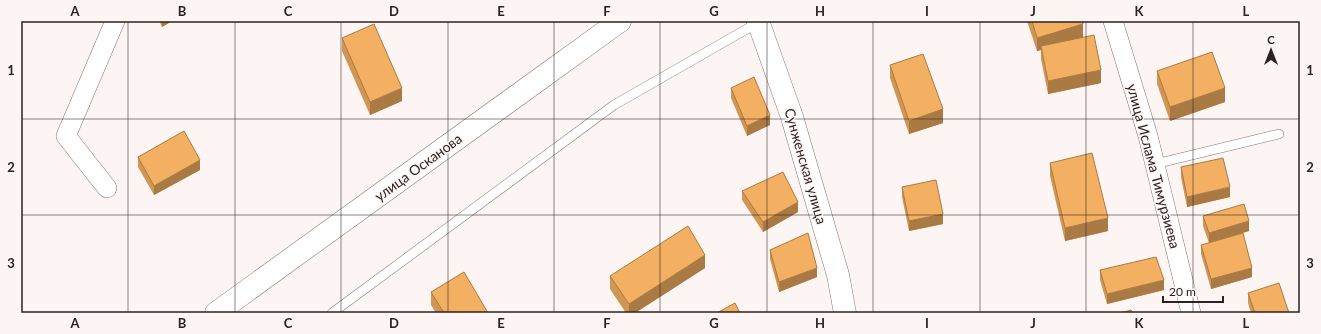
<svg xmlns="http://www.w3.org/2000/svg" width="1321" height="334" viewBox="0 0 1321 334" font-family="Lato,sans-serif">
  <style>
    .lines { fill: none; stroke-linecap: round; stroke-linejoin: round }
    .lane-casing { stroke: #867570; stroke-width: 10 }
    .street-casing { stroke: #867570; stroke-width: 20 }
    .secondary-casing { stroke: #867570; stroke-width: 23 }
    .lane { stroke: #fff; stroke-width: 9 }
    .street { stroke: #fff; stroke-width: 19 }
    .secondary { stroke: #fff; stroke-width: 22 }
    .wall { fill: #d19654 }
    .shaded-wall { fill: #aa7a45 }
    .building { fill: #f3af62; stroke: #aa7a45 }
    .grid { fill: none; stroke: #2a2321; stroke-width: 1; stroke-opacity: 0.55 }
    .labels { text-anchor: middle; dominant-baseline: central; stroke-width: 3; stroke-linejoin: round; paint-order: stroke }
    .street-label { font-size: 14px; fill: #2a2321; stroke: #fdf5f3 }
    .neatline { fill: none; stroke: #2a2321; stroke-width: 1.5 }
    .grid-label { font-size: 13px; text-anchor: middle; font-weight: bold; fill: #2a2321 }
  </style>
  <rect width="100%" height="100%" fill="#fdf5f3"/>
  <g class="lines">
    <g class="lane-casing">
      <g id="lane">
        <polyline points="1155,164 1279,134"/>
        <polyline points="332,313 614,105 759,22"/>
      </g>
    </g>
    <g class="street-casing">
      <g id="street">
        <polyline points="1113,21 1148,136 1191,313"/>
        <polyline points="107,188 66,136 115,21"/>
      </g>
    </g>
    <g class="secondary-casing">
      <g id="secondary">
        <polyline points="758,21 792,117 838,275 845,313"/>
        <polyline points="216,313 620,21"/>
      </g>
    </g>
    <use href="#lane" class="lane"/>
    <use href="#street" class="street"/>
    <use href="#secondary" class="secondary"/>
  </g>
  <g class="wall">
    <polygon points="159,21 172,21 162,27"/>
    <polygon points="1027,21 1082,21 1083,37 1101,83 1048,94 1041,59 1041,50 1037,51"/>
    <polygon points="342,38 402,101 370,115 342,51"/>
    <polygon points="890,65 943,123 909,134 890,78"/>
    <polygon points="1157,71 1225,102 1170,121 1157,84"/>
    <polygon points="731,88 770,125 747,136 731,98"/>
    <polygon points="138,157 200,170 154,195 138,167"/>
    <polygon points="1050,163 1108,231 1065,241 1050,176"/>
    <polygon points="1181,167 1230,197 1187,207 1181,177"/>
    <polygon points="902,187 943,224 909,231 902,197"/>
    <polygon points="742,191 798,212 763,232 742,200"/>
    <polygon points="1203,216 1249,231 1221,239 1252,277 1211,289 1201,254 1201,245 1209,243 1203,226"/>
    <polygon points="770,250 817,277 779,292 770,259"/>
    <polygon points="705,268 635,313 626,313 610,289 610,276"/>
    <polygon points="1100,270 1164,290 1107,304 1100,280"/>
    <polygon points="431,292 488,313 436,313 431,305"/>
    <polygon points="1248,293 1289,313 1251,313 1248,303"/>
  </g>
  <g class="shaded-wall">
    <polygon points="162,21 172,21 162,27"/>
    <polygon points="1083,24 1083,37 1041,46 1041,50 1037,51 1037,38"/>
    <polygon points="1101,70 1101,83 1048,94 1048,81"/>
    <polygon points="402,88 402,101 370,115 370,102"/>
    <polygon points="1225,88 1225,102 1170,121 1170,107"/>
    <polygon points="943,109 943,123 909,134 909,121"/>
    <polygon points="770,115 770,125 747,136 747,126"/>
    <polygon points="200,160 200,170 154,195 154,186"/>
    <polygon points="1230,187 1230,197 1187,207 1187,197"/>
    <polygon points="798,202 798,212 763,232 763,222"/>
    <polygon points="943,214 943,224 909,231 909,221"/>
    <polygon points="1108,218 1108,231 1065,241 1065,228"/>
    <polygon points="1249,221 1249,231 1209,243 1209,233"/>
    <polygon points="705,255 705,268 635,313 629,313 629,304"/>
    <polygon points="817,268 817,277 779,292 779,282"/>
    <polygon points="1252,268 1252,277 1211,289 1211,279"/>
    <polygon points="1164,280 1164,290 1107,304 1107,294"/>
  </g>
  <g class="building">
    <polygon points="1032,21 1082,21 1083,24 1037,38"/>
    <polygon points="374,24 402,88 370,102 342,38"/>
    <polygon points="1094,35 1101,70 1048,81 1041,46"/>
    <polygon points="1212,52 1225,88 1170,107 1157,71"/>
    <polygon points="923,54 943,109 909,121 890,65"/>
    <polygon points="754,77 770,115 747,126 731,88"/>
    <polygon points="184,131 200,160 154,186 138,157"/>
    <polygon points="1092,153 1108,218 1065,228 1050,163"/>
    <polygon points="1223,158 1230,187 1187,197 1181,167"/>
    <polygon points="783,172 798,202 763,222 742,191"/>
    <polygon points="936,180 943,214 909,221 902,187"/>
    <polygon points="1244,204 1249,221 1209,233 1203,216"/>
    <polygon points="688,226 705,255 629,304 610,276"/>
    <polygon points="808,233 817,268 779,282 770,250"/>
    <polygon points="1243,233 1252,268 1211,279 1201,245"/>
    <polygon points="1156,257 1164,280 1107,294 1100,270"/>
    <polygon points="464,272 488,313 444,313 431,292"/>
    <polygon points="1279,283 1289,313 1255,313 1248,293"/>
    <polygon points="735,303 740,313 717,313"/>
    <polygon points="1131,310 1133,313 1121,313"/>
  </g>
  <path class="grid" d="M128,21v292M235,21v292M341,21v292M448,21v292M554,21v292M660,21v292M767,21v292M873,21v292M980,21v292M1086,21v292M1193,21v292M21,119h1279M21,215h1279"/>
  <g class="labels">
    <g class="street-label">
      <text transform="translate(806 166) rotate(74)">Сунженская улица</text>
      <text transform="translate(1154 166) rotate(75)">улица Ислама Тимурзиева</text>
      <text transform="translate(418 167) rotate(-36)">улица Осканова</text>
    </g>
  </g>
  <rect width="1321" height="334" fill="none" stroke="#fdf5f3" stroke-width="44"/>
  <g transform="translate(1271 50)" stroke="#fdf5f3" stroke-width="3" paint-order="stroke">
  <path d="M0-3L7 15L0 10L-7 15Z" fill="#2a2321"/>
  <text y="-6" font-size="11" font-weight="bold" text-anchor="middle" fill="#2a2321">С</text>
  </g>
  <path d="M1163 296v6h60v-6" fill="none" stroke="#2a2321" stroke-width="2"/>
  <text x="1169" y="296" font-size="12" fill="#2a2321" stroke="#fdf5f3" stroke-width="3" paint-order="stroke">20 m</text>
  <rect x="22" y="22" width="1277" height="290" class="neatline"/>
  <g class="grid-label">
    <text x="75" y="16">A</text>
    <text x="182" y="16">B</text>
    <text x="288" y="16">C</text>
    <text x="394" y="16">D</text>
    <text x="501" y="16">E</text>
    <text x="607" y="16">F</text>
    <text x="714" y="16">G</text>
    <text x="820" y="16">H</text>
    <text x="927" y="16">I</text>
    <text x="1033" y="16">J</text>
    <text x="1139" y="16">K</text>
    <text x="1246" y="16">L</text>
    <text x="11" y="75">1</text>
    <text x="1310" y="75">1</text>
    <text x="11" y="172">2</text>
    <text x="1310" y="172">2</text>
    <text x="11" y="268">3</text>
    <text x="1310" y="268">3</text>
    <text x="75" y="328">A</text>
    <text x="182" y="328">B</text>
    <text x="288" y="328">C</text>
    <text x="394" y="328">D</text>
    <text x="501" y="328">E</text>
    <text x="607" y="328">F</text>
    <text x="714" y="328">G</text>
    <text x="820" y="328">H</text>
    <text x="927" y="328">I</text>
    <text x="1033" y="328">J</text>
    <text x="1139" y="328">K</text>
    <text x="1246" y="328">L</text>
  </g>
</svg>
